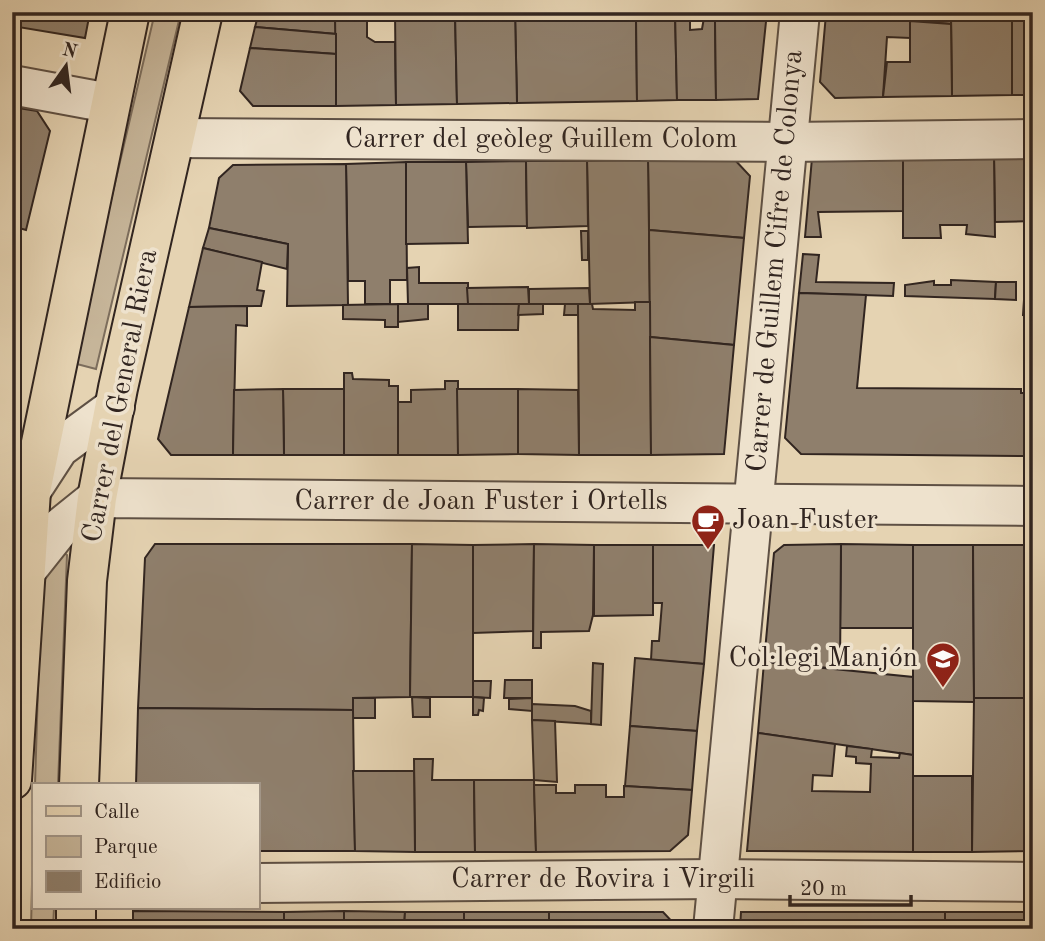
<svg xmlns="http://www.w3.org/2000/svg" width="1045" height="941" viewBox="0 0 1045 941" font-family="'Old Standard TT',serif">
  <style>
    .green { fill: #c6b599; stroke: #7c6d5c; stroke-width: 2 }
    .building { fill: #8f7f6c; stroke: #312520; stroke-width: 2 }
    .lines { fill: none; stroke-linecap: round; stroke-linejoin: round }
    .minor-casing { stroke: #5e5044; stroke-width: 42 }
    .major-casing { stroke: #312520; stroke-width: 42 }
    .minor { stroke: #eee2cd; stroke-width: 38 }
    .major { stroke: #e5d3b2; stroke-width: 38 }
    .labels { text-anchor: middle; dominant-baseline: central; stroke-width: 7; stroke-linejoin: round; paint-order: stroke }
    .street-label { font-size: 28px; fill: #312520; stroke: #eee2cd }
    .poi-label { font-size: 28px; fill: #312520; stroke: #eee2cd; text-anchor: start }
  </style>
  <rect width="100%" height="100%" fill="#e5d3b2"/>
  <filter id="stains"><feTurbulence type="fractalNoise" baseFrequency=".00286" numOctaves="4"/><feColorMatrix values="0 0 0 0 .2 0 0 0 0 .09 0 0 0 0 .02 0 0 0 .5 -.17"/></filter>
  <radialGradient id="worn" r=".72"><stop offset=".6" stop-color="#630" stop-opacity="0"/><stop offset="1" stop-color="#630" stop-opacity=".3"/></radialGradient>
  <g class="green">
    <polygon points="155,12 181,12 96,369 73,363"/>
    <polygon points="62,552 67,555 58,785 35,785 41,591 52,559"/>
    <polygon points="33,840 33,908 54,908 53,929 31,929"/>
  </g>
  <g class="building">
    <polygon points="12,12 90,12 85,38 12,26"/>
    <polygon points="259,12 335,12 336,34 255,27"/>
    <polygon points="335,12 367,12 367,37 375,42 395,42 396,105 336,106"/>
    <polygon points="395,12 455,12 457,104 396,105"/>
    <polygon points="515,12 636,12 637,101 517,103"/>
    <polygon points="515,12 517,103 457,104 455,13"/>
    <polygon points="662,12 675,12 677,100 637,101 636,18 662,19"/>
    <polygon points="675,12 690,12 690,30 702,29 705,12 715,12 716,100 677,100"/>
    <polygon points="730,12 767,12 758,99 716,100 715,21 731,21"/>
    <polygon points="827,12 951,12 951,24 826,14"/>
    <polygon points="951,12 1012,12 1012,95 952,96"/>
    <rect x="1012" y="12" width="21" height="83"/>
    <polygon points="826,14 910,21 910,38 887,37 883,97 835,98 820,82"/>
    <polygon points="910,21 951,24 952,96 883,97 887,62 910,62"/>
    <polygon points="255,27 336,34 336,54 250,48"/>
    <polygon points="250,48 336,54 336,106 253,106 240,91"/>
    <polygon points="12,107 37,111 50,131 26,230 12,226"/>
    <polygon points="1033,155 1033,221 995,222 994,156"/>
    <polygon points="903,156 903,211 818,212 821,237 805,237 812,158"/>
    <polygon points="903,156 994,156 995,237 966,234 967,225 940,225 941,238 903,238"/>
    <polygon points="734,159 750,176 744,238 649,230 648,160"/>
    <polygon points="648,160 650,302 590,304 587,161"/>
    <polygon points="526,161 527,226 468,227 466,162"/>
    <polygon points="526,161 587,161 588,226 527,228"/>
    <polygon points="406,162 407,280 390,280 390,304 365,304 365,281 348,281 346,164"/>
    <polygon points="406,162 466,162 468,243 406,244"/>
    <polygon points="346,164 348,305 287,306 288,244 209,228 219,178 233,165"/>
    <polygon points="209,228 288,244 287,269 203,248"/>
    <polygon points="649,230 744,238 734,345 650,337"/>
    <polygon points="581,231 588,231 588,260 582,260"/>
    <polygon points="203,248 262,262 257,290 264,291 261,306 189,307"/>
    <polygon points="803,254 819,255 816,282 894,283 893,296 799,293"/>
    <polygon points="419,267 419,283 468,283 468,304 408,304 407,268"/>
    <polygon points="951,280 996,282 995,299 905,296 905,285 934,281 934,285 951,285"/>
    <polygon points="996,282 1016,282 1016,300 995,299"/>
    <polygon points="528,287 529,304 468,304 467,288"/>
    <polygon points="589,288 590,304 529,304 529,289"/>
    <polygon points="799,293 866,295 857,388 1021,389 1021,393 1024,393 1025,456 801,454 785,438"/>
    <polygon points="1024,300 1033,300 1033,316 1023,315"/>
    <polygon points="635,302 650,302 651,455 579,455 578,304 592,304 593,309 635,310"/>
    <polygon points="398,304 428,304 428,319 398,322"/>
    <polygon points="398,304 398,327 385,327 385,320 343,319 343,305"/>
    <polygon points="458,304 519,304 518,330 458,330"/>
    <polygon points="519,304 543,304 543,314 518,315"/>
    <polygon points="565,304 578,304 578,315 564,315"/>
    <polygon points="247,306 247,326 236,325 233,455 171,455 158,439 189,307"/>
    <polygon points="650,337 734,345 724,454 651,455"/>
    <polygon points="1030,351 1033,351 1033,456 1025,456 1024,374 1029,375"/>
    <polygon points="344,373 352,373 353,379 389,380 389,386 398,386 398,455 344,455"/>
    <polygon points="445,381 458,381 458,455 398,455 398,402 411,402 411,390 445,389"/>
    <polygon points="283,389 344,389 344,455 284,455"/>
    <polygon points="283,389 284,455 233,455 234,390"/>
    <polygon points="457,389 518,389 518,454 458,455"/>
    <polygon points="518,389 578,390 579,455 518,454"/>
    <polygon points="155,544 412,544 410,697 353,698 353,710 138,708 145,558"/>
    <polygon points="412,544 473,545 473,697 410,697"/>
    <polygon points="534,544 533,631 473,633 473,545"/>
    <polygon points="534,544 594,545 593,615 589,631 541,632 541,648 533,648"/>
    <polygon points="841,544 913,545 913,628 840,628"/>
    <polygon points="841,544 840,669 764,662 774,553 784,545"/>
    <polygon points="594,545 653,545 653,615 594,616"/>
    <polygon points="653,545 714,545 704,664 651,660 652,641 659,641 662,603 653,603"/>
    <polygon points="913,545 973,545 974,702 913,701"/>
    <polygon points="973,545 1033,545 1033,698 974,698"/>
    <polygon points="635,658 704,664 697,731 630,726"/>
    <polygon points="764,662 913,677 913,755 758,733"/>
    <polygon points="593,663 603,664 601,725 591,724"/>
    <polygon points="505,680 532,680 532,698 504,698"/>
    <polygon points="473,681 491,681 490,698 473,697"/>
    <polygon points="412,697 430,698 430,717 413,717"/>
    <polygon points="473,697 484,698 483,711 479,710 478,715 473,715"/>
    <rect x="353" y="698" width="22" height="20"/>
    <polygon points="532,698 532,711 509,709 509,699"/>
    <polygon points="974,698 1033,698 1033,851 972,852"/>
    <polygon points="532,704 575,706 591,711 591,724 532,720"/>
    <polygon points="138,708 353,710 355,851 257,851 257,785 136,785"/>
    <polygon points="532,720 555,721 557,782 534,780"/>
    <polygon points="630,726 697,731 692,790 625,786"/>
    <polygon points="758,733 835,744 832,776 813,775 812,791 870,792 871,764 856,763 856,757 846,756 847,746 872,749 871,757 899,758 900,753 913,755 913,852 747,851"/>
    <polygon points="414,759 433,759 432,780 474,780 475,852 415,852"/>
    <polygon points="353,771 414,771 415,852 355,851"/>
    <rect x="913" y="776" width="59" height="76"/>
    <polygon points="474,780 534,780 536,852 475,852"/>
    <polygon points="534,785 556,785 556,793 575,793 575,785 606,785 606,797 624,797 624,786 692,790 688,835 670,851 536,852"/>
    <polygon points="133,911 284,912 284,929 133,929"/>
    <polygon points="344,911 344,929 284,929 284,912"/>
    <polygon points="344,911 405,912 404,929 344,929"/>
    <polygon points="405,912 464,912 464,929 404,929"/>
    <rect x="464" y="912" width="85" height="17"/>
    <polygon points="549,912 663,912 679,929 549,929"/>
    <polygon points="741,912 945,912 945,929 740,929"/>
    <rect x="945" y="912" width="88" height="17"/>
  </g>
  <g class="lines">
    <g class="minor-casing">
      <g id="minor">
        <polyline points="12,85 109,103"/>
        <polyline points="175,138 788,142 1033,139"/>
        <polyline points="12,485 31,491 59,448 115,407"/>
        <polyline points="26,571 61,527 97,498 1033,506"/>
        <polyline points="257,883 717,879 1033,882"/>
        <polyline points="713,929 800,12"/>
      </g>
    </g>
    <g class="major-casing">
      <g id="major">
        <polyline points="12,780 31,491 130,12"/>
        <polyline points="79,785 87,581 97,498 118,388 203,12"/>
        <polyline points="76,908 76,929"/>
      </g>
    </g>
    <use href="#minor" class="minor"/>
    <use href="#major" class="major"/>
  </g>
  <defs>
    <g id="cafe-pin" transform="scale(1.75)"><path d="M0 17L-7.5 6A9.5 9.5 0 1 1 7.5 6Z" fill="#8f2418" stroke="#eee2cd"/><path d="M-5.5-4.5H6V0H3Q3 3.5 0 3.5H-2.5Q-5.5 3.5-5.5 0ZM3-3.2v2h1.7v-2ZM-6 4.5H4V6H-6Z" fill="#fff"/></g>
    <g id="school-pin" transform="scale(1.75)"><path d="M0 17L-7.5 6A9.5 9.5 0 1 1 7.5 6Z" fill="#8f2418" stroke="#eee2cd"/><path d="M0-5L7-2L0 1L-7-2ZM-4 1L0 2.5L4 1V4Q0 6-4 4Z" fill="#fff"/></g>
  </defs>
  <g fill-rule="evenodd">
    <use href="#cafe-pin" x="708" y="521"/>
    <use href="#school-pin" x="943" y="659"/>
  </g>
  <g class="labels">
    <g class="street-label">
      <text x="541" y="140">Carrer del geòleg Guillem Colom</text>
      <text transform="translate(776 261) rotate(-85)">Carrer de Guillem Cifre de Colonya</text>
      <text transform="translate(121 396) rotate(-79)">Carrer del General Riera</text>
      <text x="481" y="502">Carrer de Joan Fuster i Ortells</text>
      <text x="603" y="880">Carrer de Rovira i Virgili</text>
    </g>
    <g class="poi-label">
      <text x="732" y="521">Joan Fuster</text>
      <text x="918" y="659" text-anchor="end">Col·legi Manjón</text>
    </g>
  </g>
  <rect width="1045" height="941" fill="none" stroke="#e5d3b2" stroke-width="42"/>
  <rect x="14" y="14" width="1017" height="913" fill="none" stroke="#312520" stroke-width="3.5"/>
  <rect x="21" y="21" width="1003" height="899" fill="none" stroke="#312520" stroke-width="2"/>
  <rect x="32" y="783" width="228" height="126" fill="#eee2cd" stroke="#a29688" stroke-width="2"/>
  <rect x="46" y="806" width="35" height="10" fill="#e5d3b2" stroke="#a29688" stroke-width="2"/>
  <text x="94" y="818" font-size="21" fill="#312520">Calle</text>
  <rect x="46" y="836" width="35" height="21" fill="#c6b599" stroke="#a29688" stroke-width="2"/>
  <text x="94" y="853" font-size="21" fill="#312520">Parque</text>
  <rect x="46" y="871" width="35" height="21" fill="#8f7f6c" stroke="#a29688" stroke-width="2"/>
  <text x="94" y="888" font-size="21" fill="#312520">Edificio</text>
  <g transform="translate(66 66) rotate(14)" stroke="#eee2cd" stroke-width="5" paint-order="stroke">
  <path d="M0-5L12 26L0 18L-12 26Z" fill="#312520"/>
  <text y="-10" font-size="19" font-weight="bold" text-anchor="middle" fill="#312520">N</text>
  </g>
  <path d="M790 895v10h121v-10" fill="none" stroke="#312520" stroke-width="3.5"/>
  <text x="800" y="895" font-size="21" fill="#312520" stroke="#eee2cd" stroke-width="5" paint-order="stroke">20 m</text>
  <rect width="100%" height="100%" filter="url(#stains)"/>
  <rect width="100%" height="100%" fill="url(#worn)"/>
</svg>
